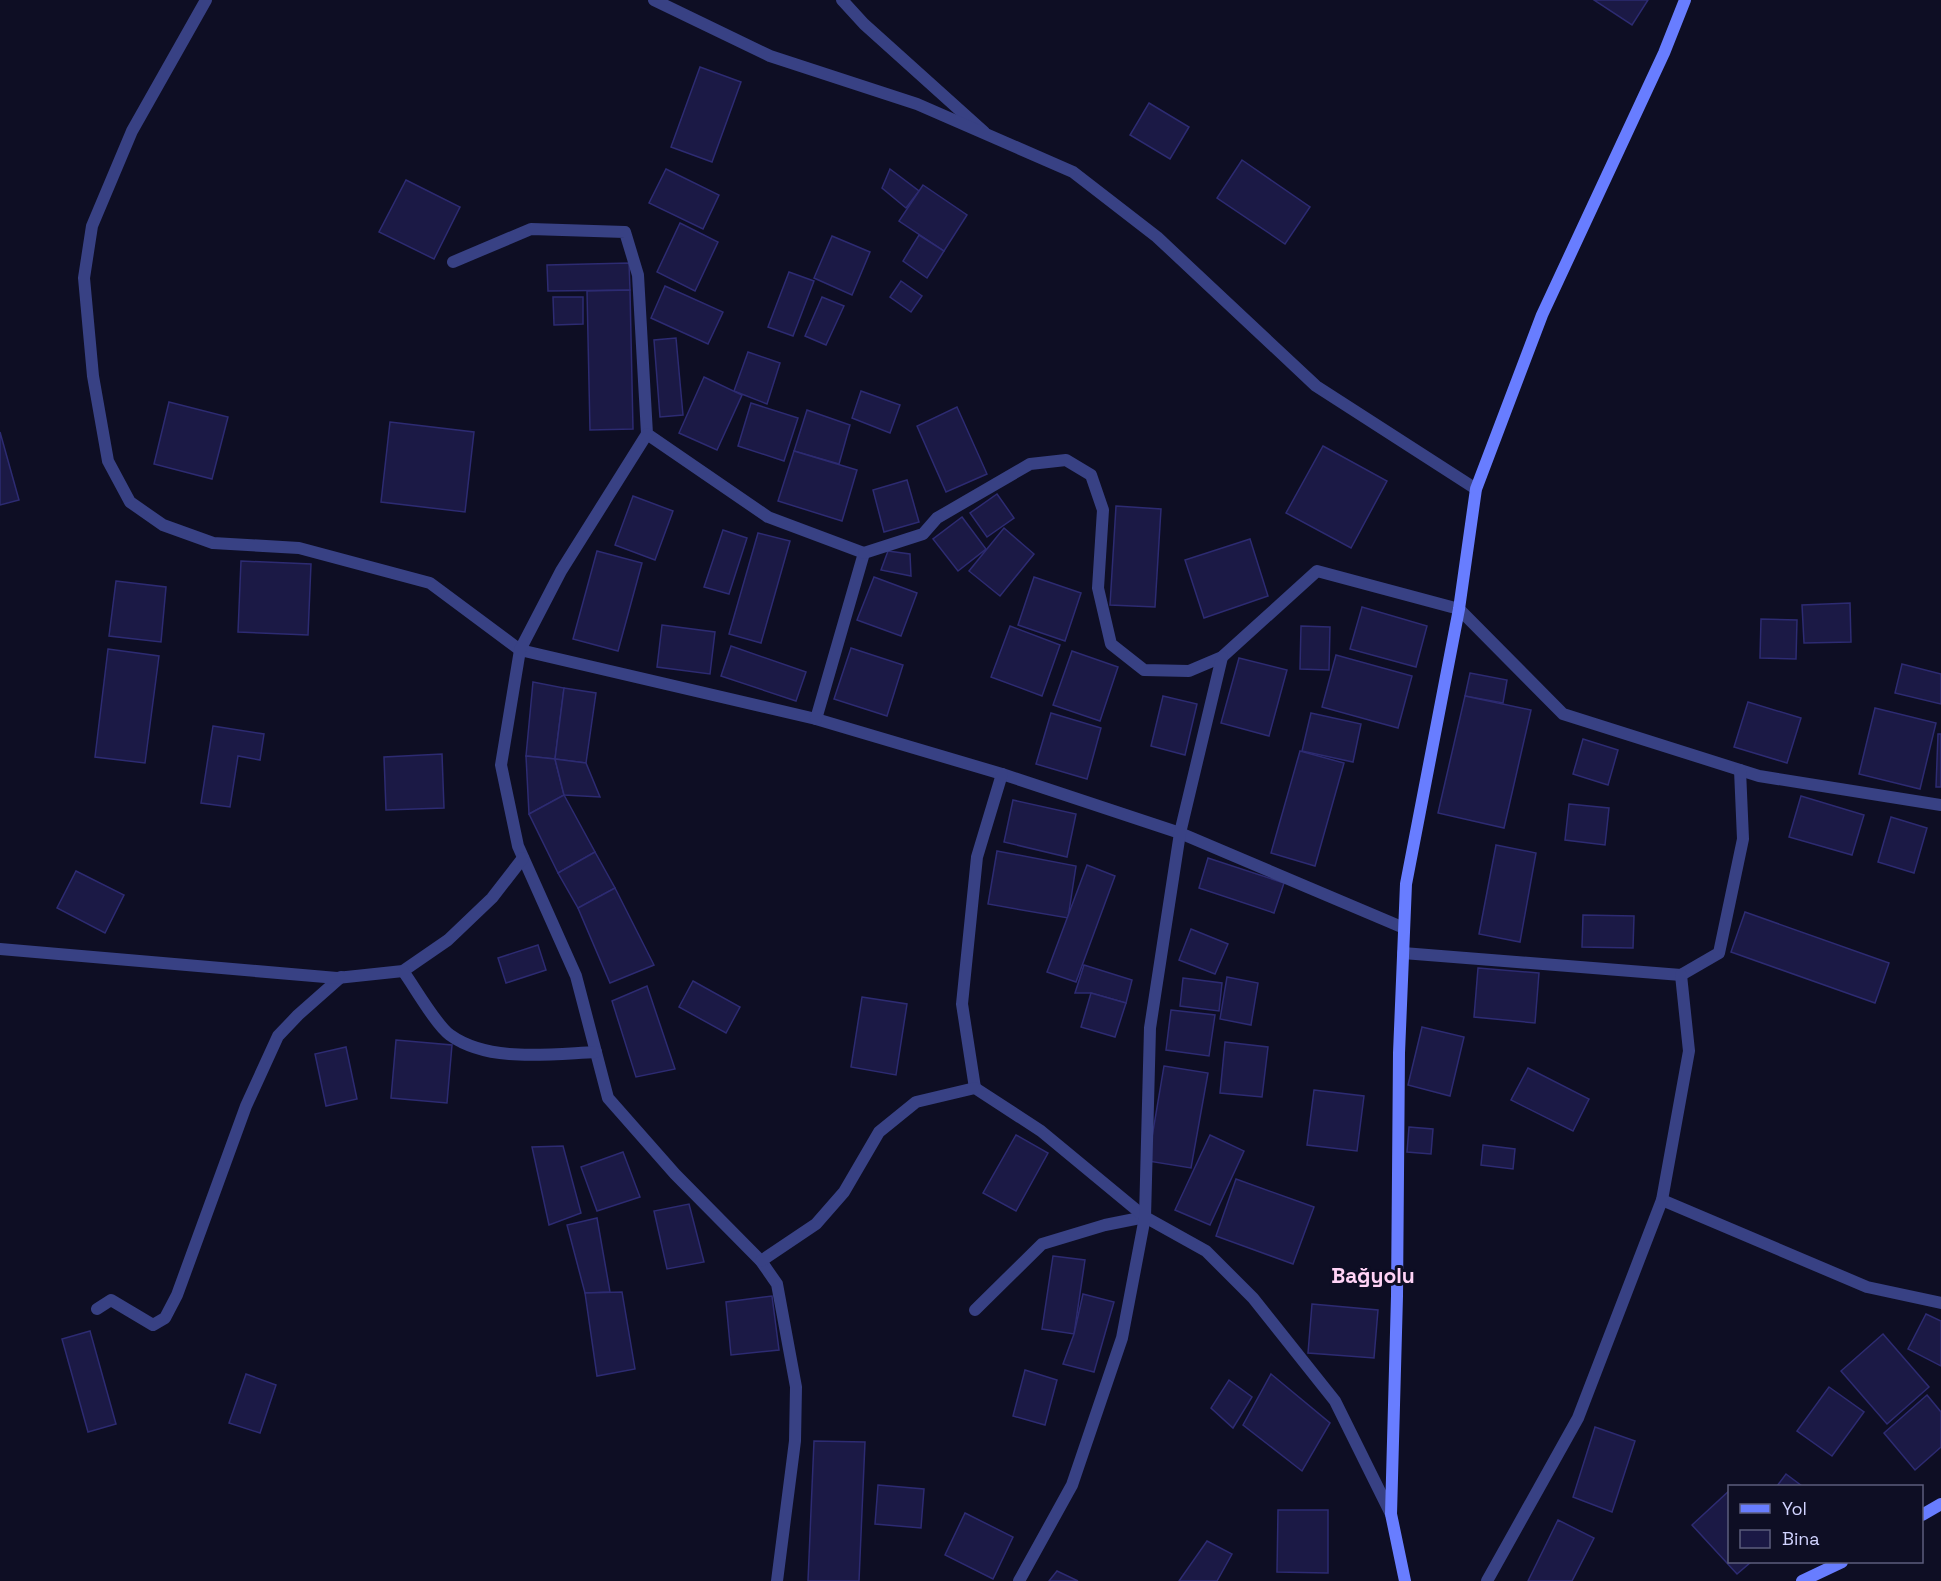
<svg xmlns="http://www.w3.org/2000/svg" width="1941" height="1581" viewBox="0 0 1941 1581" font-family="'Space Grotesk',sans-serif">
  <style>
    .building { fill: #1b1945; stroke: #2d2b72; stroke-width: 1.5 }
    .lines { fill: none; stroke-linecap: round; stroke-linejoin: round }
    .service { stroke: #384184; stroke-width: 12 }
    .minor { stroke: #384184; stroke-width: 12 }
    .tertiary { stroke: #384184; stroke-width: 12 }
    .secondary { stroke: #687dff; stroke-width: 12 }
    .labels { text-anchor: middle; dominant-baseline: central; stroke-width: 6; stroke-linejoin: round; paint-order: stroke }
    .quarter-label { font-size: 21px; font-weight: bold; fill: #ffd3f6; stroke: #0e0e24 }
  </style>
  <rect width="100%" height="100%" fill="#0e0e24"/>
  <g class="building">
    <polygon points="1594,0 1648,0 1632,25"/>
    <polygon points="700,67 741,82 712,162 671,147"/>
    <polygon points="1149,103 1189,127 1170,159 1130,135"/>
    <polygon points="1242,160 1310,207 1285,244 1217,198"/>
    <polygon points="666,169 719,195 703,229 649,203"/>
    <polygon points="890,169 919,191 906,208 882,188"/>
    <polygon points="406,180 460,207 434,259 379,232"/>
    <polygon points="923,185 967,215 944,251 899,221"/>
    <polygon points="680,223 718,242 695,291 657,272"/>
    <polygon points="919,235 944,251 927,278 903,261"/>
    <polygon points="832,236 870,252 852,295 814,278"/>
    <polygon points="629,263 630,290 548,291 547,265"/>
    <polygon points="789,272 814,281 793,336 768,327"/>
    <polygon points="901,281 922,296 911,312 890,297"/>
    <polygon points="665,286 723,312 708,344 651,318"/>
    <polygon points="630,290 633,429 590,430 587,291"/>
    <polygon points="553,297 583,297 583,324 554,325"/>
    <polygon points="822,297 844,306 826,345 805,336"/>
    <polygon points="676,338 683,415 660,417 654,340"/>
    <polygon points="748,352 780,363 767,404 734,391"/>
    <polygon points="704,377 742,395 717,450 679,433"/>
    <polygon points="861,391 900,405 890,433 852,418"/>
    <polygon points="169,402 228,417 212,479 154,464"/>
    <polygon points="751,403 798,418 784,461 738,446"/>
    <polygon points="957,407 987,474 946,492 917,426"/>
    <polygon points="807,410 850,425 839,464 794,451"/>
    <polygon points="390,422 474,432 465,512 381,502"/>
    <polygon points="0,432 19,500 0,505"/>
    <polygon points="1323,446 1387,481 1351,548 1286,513"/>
    <polygon points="794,451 857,470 842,521 778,501"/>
    <polygon points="907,480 919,522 884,532 873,490"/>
    <polygon points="997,494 1014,518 987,537 970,513"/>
    <polygon points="633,496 673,511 655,560 615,545"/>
    <polygon points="1116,506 1161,509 1155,607 1110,605"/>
    <polygon points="962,517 986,549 958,571 933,539"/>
    <polygon points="1004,528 1034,554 1000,596 969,571"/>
    <polygon points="723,530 747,538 729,594 704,587"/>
    <polygon points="758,533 790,541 761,643 729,634"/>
    <polygon points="1250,539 1268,596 1204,618 1185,560"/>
    <polygon points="597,551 642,563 618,651 573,639"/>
    <polygon points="888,551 910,554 911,576 881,570"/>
    <polygon points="241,561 311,564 308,635 238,632"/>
    <polygon points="874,577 917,593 901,636 857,620"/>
    <polygon points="1034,577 1081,593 1065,641 1018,625"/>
    <polygon points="116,581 166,587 161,642 109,636"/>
    <polygon points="1850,603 1851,642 1804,643 1802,605"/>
    <polygon points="1362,607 1427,626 1416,667 1350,649"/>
    <polygon points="1761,619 1797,620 1796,659 1760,658"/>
    <polygon points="662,625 715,632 710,674 657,667"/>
    <polygon points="1010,626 1060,645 1042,696 991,677"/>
    <polygon points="1301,626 1330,627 1329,670 1300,669"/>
    <polygon points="731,646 806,672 796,701 721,676"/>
    <polygon points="851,648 903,665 887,716 834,699"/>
    <polygon points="108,649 159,656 145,763 95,757"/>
    <polygon points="1072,651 1118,667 1100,721 1053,705"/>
    <polygon points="1336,655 1412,676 1398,728 1322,707"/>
    <polygon points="1239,658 1287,670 1269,736 1221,723"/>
    <polygon points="1902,664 1941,674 1941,704 1895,693"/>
    <polygon points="1470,673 1507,680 1503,703 1465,696"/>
    <polygon points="533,682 564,688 555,759 526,756"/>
    <polygon points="564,688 596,693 586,763 555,759"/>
    <polygon points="1163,696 1197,704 1185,755 1151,746"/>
    <polygon points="1465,696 1531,710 1504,828 1438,813"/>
    <polygon points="1748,702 1801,718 1787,763 1734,747"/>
    <polygon points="1875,708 1936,723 1920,789 1859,774"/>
    <polygon points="1051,713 1101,728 1087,779 1036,764"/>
    <polygon points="1311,713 1361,724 1353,762 1302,751"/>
    <polygon points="213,726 264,734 260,760 238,756 230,807 201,803"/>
    <polygon points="1938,734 1941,734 1941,787 1936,787"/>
    <polygon points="1583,739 1618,750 1608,785 1573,774"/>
    <polygon points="1300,751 1344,763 1315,866 1271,853"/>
    <polygon points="442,754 444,808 386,810 384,757"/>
    <polygon points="526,756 555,759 564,795 529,814"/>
    <polygon points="555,759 586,763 600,797 564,795"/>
    <polygon points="564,795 595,852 558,873 529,814"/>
    <polygon points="1801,796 1864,815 1852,855 1789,837"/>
    <polygon points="1013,800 1076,814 1067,857 1004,842"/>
    <polygon points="1569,804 1609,808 1605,845 1565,840"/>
    <polygon points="1891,817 1927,828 1914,873 1878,862"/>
    <polygon points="1496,845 1536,853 1520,942 1479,934"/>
    <polygon points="997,851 1076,866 1068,918 988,904"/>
    <polygon points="595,852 615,888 578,908 558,873"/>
    <polygon points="1208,858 1284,883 1274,913 1199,888"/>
    <polygon points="1087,865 1115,876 1076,982 1047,972"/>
    <polygon points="76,871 124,895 105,933 57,908"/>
    <polygon points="615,888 654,965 610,983 578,908"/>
    <polygon points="1745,912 1889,963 1875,1003 1731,952"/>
    <polygon points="1583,915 1634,916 1633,948 1582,947"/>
    <polygon points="1191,929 1228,944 1215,974 1179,960"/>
    <polygon points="538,945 546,970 506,983 498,958"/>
    <polygon points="1084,965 1132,980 1126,1003 1091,993 1075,993"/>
    <polygon points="1478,968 1539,973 1535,1023 1474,1017"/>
    <polygon points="1227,977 1258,983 1251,1025 1220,1019"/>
    <polygon points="1183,978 1222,983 1219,1011 1180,1006"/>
    <polygon points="693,981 740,1007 726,1033 679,1007"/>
    <polygon points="647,986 675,1069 636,1077 612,1001"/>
    <polygon points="1091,993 1126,1003 1115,1037 1081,1027"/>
    <polygon points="862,997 907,1004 896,1075 851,1067"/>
    <polygon points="1171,1010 1215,1015 1209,1056 1166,1050"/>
    <polygon points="1422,1027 1464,1037 1450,1096 1408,1085"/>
    <polygon points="396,1040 452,1045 447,1103 391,1098"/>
    <polygon points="1225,1042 1268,1047 1262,1097 1220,1093"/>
    <polygon points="346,1047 357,1099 326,1106 315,1054"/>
    <polygon points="1164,1066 1208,1073 1191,1168 1148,1161"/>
    <polygon points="1528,1068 1589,1099 1573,1131 1511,1100"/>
    <polygon points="1314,1090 1364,1096 1357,1151 1307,1145"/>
    <polygon points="1409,1127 1433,1129 1431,1154 1407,1152"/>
    <polygon points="1016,1135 1048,1153 1016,1211 983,1193"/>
    <polygon points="1210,1135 1244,1151 1210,1225 1175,1210"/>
    <polygon points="1483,1145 1515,1149 1513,1169 1481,1165"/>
    <polygon points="563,1146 581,1213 549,1225 532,1147"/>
    <polygon points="623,1152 640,1197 597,1211 581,1167"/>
    <polygon points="1236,1179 1314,1207 1293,1264 1216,1236"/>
    <polygon points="689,1204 704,1262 667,1269 654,1211"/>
    <polygon points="597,1218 610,1292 585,1293 567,1225"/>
    <polygon points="1053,1256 1085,1260 1074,1334 1042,1329"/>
    <polygon points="622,1292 635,1369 597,1376 585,1293"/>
    <polygon points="1083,1294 1114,1302 1094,1372 1063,1364 1074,1334"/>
    <polygon points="772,1296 779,1350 731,1355 726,1302"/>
    <polygon points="1312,1304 1378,1310 1374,1358 1308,1353"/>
    <polygon points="1926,1314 1941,1321 1941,1366 1908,1349"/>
    <polygon points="90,1331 116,1424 88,1432 62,1339"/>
    <polygon points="1883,1334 1929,1387 1887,1424 1841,1371"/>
    <polygon points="1025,1370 1057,1380 1045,1425 1013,1416"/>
    <polygon points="246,1374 276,1385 260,1433 229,1423"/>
    <polygon points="1271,1374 1330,1423 1302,1471 1243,1425"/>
    <polygon points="1229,1380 1252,1397 1233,1428 1211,1408"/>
    <polygon points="1829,1387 1864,1412 1832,1456 1797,1431"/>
    <polygon points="1927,1395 1941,1412 1941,1447 1915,1470 1884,1433"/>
    <polygon points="1595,1427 1635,1441 1612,1512 1573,1497"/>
    <polygon points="814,1441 865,1442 859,1581 808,1581"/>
    <polygon points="1786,1474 1802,1486 1777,1486"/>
    <polygon points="878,1485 924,1489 921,1528 875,1524"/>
    <polygon points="1730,1490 1730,1562 1751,1562 1737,1574 1692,1525"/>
    <polygon points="1278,1510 1328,1510 1328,1573 1277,1572"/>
    <polygon points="965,1513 1013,1537 993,1579 945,1555"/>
    <polygon points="1558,1520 1594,1538 1572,1581 1528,1581"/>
    <polygon points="1207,1541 1232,1554 1217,1581 1179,1581"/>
    <polygon points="1057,1571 1078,1581 1049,1581"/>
  </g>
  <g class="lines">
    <g class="service">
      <polyline points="97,1309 111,1300 153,1325 165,1318 177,1295 246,1106 278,1036 298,1015 341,977"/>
      <polyline points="975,1310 1042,1244 1105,1225 1145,1217"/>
    </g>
    <g class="minor">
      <polyline points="206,0 132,131 92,226 84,278 93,376 108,461 130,502 163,525 213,543 299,548 430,583 520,650 816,719 1002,774 1180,833 1404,928"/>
      <polyline points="842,0 864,24 984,132"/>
      <polyline points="453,262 531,229 625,232 638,275 647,434 768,517 864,553 816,719"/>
      <polyline points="647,434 561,571 520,650 501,765 518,846 576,976 608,1098 675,1174 761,1261 777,1284 796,1387 795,1441 777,1581"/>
      <polyline points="864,553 923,534 937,518 1030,464 1066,460 1091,475 1103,510 1098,588 1111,644 1144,670 1189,671 1222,657 1317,571 1459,609 1563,714 1759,776 1941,805"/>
      <polyline points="0,949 337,978 403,971 448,940 492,898 523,858"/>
      <polyline points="1403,953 1681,975 1719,953 1743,839 1740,770"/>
      <path d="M403,971c11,15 33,54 47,64 39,28 100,19 146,17"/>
      <polyline points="975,1088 962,1004 977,857 1002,774"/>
      <polyline points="1662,1200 1867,1287 1941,1303"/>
      <polyline points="761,1261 816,1224 844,1192 879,1132 916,1102 975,1088 1041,1131 1145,1217 1206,1251 1253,1298 1335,1401 1391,1514"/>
      <polyline points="1019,1581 1072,1485 1122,1338 1145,1217 1150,1028 1180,833 1222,657"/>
      <polyline points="1487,1581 1578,1418 1662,1200 1689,1051 1681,975"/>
    </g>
    <polyline class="tertiary" points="654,0 770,56 917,104 1073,172 1157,237 1316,386 1476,489"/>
    <g class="secondary">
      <polyline points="1922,1515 1941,1504"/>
      <polyline points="1405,1581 1391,1514 1397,1296 1399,1053 1406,884 1459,609 1476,489 1542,315 1664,53 1685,0"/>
      <polyline points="1802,1581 1842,1562"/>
    </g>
  </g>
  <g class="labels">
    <g class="quarter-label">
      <text x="1373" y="1275">Bağyolu</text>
    </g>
  </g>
  <rect x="1728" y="1485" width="195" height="78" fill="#0e0e24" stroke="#5c5d7c" stroke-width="1.5"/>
  <rect x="1740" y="1504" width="30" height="9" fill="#687dff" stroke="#5c5d7c" stroke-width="1.5"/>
  <text x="1782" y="1515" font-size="18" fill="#d1d3ff">Yol</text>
  <rect x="1740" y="1530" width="30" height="18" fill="#1b1945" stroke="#5c5d7c" stroke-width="1.5"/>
  <text x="1782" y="1545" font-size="18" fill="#d1d3ff">Bina</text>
</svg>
